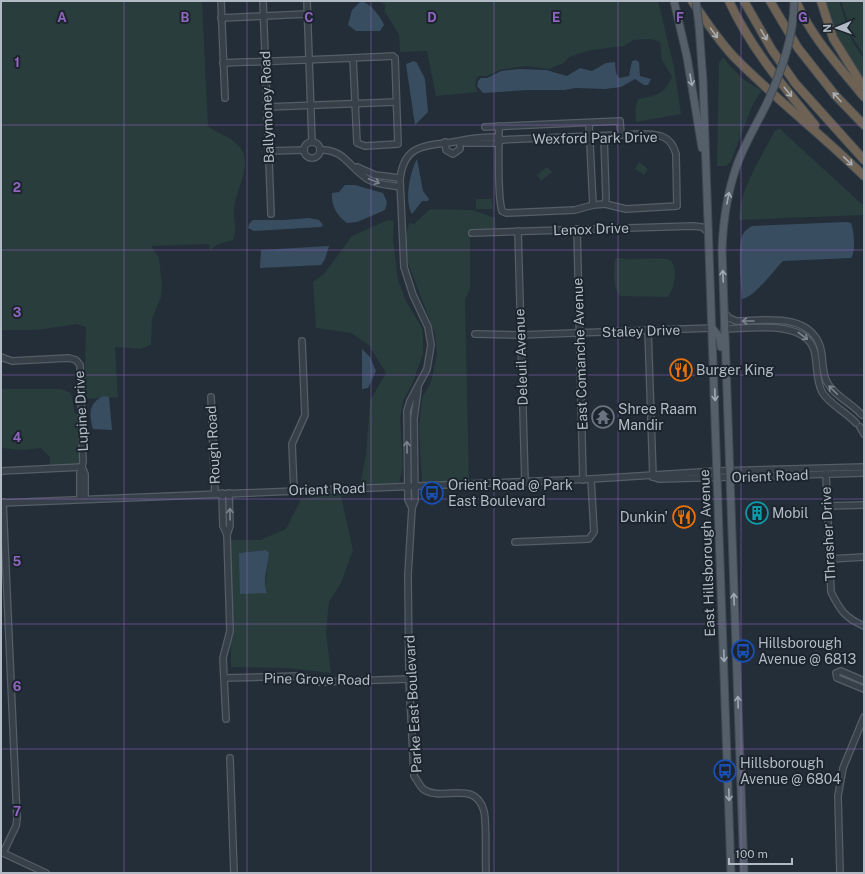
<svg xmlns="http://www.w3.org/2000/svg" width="865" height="874" viewBox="0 0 865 874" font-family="'Public Sans',sans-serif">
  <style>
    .green { fill: #283d3c; fill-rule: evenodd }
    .water { fill: #394d61 }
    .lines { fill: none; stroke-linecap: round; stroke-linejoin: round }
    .minor-casing { stroke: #555e67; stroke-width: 8 }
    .major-casing { stroke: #404952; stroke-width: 9 }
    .highway-casing { stroke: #424b54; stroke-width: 10 }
    .minor { stroke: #374049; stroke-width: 5.5 }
    .major { stroke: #555f69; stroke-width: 7 }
    .highway { stroke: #6e6254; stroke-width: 8 }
    .major-bridge-casing { stroke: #404952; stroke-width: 9; stroke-linecap: butt }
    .major-bridge { stroke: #555f69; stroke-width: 7 }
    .oneway { stroke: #a8aeb4 }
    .oneway2 { stroke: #9fa9b3 }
    .oneway3 { stroke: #7b848d }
    .grid { fill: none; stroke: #9165c1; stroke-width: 1; stroke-opacity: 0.55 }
    .labels { text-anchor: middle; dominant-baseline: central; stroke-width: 4; stroke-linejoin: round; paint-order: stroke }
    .street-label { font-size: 14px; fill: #b2bbc5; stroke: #1c252e }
    .poi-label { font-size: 14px; fill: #b2bbc5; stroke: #1c252e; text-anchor: start }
    .grid-label { font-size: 13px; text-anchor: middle; font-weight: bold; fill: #9165c1; stroke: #1c252e; stroke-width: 4; stroke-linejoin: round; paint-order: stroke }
  </style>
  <rect width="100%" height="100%" fill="#232e38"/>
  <g class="green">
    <path d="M1,1h201l6,125c9,7 21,10 29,18 17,16 2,40 -2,58 -4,14 4,25 -2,38l-15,4 -8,6 -1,-6 -58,2 8,12 3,27 -1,12 -9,22 -1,26 -11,4 -25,-2 3,50 -34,2 2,-72 -9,-3 -40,6h-36z"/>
    <path d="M379,1h279l16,66 7,47 -45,8 -1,-13 3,-10c19,-4 25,-3 34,-22l-10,-17 -2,-18 -10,-3 -17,1 -9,6 -33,4 -22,7 -5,6 -15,6 -24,-3 -25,4 -13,6h-8l-3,4 -1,6 3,6 -42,4 -9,-45 -27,1 -1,-17 -15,-25 2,-4z"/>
    <polygon points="824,1 839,1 852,41 864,59 864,84 835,37"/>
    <polygon points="841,1 864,1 864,55 854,40"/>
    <path d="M723,57c11,14 22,26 39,33l-9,14 -22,57 -5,5h-9l2,-103z"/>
    <path d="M780,129l84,77v9l-125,5c0,-31 23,-63 36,-90z"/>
    <polygon points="639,162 648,169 644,175 635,169"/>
    <polygon points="547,167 552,172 541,181 537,175"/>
    <polygon points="476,199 492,199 493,209 476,209"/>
    <polygon points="430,209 472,210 495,218 496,230 470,231 470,289 465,300 469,481 422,483 419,428 422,398 431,382 437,355 435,334 408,263 405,241 409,223 414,224"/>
    <polygon points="388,220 394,221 393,239 398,280 406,301 422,328 423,339 423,354 419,365 413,382 403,401 400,419 403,466 399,484 360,485 366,455 370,401 386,373 369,345 351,333 316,328 313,282 324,274 352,236"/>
    <path d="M618,258c18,3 35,-2 53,2 7,11 4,26 -3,37l-48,-1c-8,-11 -6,-24 -5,-37z"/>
    <polygon points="1,389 61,389 71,393 75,414 79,414 81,464 50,465 50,457 41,448 22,450 1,448"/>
    <path d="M356,490v4l-15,2 12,54 -12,33 -12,19 -3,30 5,41 -44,-5 -56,-1 -2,-125 2,-2h29l26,-11 15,-30zM266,550l3,3 -4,33 2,7 -28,-40z"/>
  </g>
  <g class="water">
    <path d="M361,1c9,2 20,16 23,24l-4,6h-24l-8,-6 4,-15z"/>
    <polygon points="636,60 639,62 640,76 651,79 648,85 644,85 635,79 621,87 605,89 576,88 564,90 529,90 483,93 477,86 478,81 481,78 487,78 501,71 519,69 546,70 567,76 580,68 592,71 606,63 615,62 616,73 619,78 629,76 632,61"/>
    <polygon points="414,61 417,63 425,79 428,112 415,125 406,64"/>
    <path d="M417,159l6,32 6,8 -1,2h-6l-10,13c-8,-14 -2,-42 5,-55z"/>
    <path d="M345,185h10l28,8 4,9 -2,8 -28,12 -10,1c-10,-7 -16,-17 -15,-30l7,-1z"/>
    <polygon points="309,218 319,220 323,225 321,227 254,231 248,228 249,224 253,220 284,220"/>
    <path d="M846,222l5,1c3,7 5,30 0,35l-68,3c-10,10 -28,36 -41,38 -1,-13 -5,-56 1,-65 2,-4 6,-6 9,-8z"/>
    <polygon points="329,246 325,259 321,265 260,268 261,250"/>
    <polygon points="362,349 370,357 376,371 368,388 362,389"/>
    <path d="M104,396l5,1 3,33 -19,-1c-4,-15 -5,-26 11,-33z"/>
    <path d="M266,550l3,3c-1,14 -7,27 -2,40l-27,1 -1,-41z"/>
  </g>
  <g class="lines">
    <g class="minor-casing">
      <g id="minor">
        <polyline points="221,1 225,98"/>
        <polyline points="263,1 271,214"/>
        <polyline points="307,1 312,142"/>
        <polyline points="221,18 307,14"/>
        <path d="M223,63c57,-2 114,-4 170,-7l2,2 3,86 -33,2 -8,-3 -4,-85"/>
        <polyline points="267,107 396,102"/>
        <polyline points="589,123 593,205"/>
        <path d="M499,126c0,19 -2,69 3,85l4,2 69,-3 18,-5 12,-1 21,5 51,-3 -1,-52c-5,-19 -18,-20 -35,-20l-142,6"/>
        <polyline points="485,127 620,121 621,135"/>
        <polyline points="604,136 606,199 605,204"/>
        <polyline points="460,141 466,143 499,143"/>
        <polyline points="445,142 446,150 453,154 460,149 460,141"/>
        <circle cx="312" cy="150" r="8"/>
        <path d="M320,150c24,-2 31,20 49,30 10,5 21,5 31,7"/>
        <polyline points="269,151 304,150"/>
        <polyline points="357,167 375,175 400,178"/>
        <polyline points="577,229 583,480"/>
        <polyline points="518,231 525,482"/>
        <polyline points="472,233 693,226 702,227 708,232"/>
        <path d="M724,312l5,6 7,3c28,0 72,-9 84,25 4,12 1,25 7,36 7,14 25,21 35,33"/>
        <path d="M724,329c25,0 80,-10 90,21 4,14 1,28 8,42 7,12 24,20 34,31"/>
        <polyline points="648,330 653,477"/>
        <polyline points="475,334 520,335 712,328"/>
        <polyline points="1,357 12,361 69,358 76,360 80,365 83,462 80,473 80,499"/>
        <polyline points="211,397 215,494"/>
        <polyline points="860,427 864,434"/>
        <polyline points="82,467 85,474 85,499"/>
        <polyline points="1,471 82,467"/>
        <path d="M826,474l5,118c9,18 14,26 33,34"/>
        <polyline points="653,477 659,479 864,473"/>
        <polyline points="294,490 292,444 305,415 302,341"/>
        <polyline points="222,493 223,526 227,535 230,631 223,658 226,719"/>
        <polyline points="1,503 591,479 717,471 864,467"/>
        <polyline points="827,506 864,505"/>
        <polyline points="412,508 415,500 414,419 418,389"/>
        <polyline points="227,535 230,526 229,493"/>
        <polyline points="515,542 589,539 594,532 591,479"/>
        <polyline points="830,559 864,557"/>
        <polyline points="224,678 299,676 320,682 409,679"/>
        <polyline points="864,681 841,671 836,673 837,678 864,689"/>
        <polyline points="230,758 234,873"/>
        <polyline points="1,852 46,873"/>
        <polyline points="3,853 16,826 17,819 3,502"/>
        <path d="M486,873c-1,-15 1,-49 -2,-62 -9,-33 -42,-8 -61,-22 -3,-3 -6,-9 -9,-13l-5,-97 -1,-104 4,-67 -4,-8 -1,-89 3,-10 17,-32 4,-24 -3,-18 -15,-32 -9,-28 -4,-87c4,-40 30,-33 59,-39 13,-3 26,-4 40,-4"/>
        <polyline points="840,873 838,796 843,768 864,717"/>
      </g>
    </g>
    <g class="major-casing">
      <g id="major">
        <polyline points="674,1 687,57 702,148"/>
        <polyline points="699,26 703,81 731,873"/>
        <polyline points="712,328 720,338 721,347"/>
        <path d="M744,873l-22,-623c1,-29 5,-57 15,-85 8,-22 21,-43 31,-64"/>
      </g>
    </g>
    <g class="highway-casing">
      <g id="highway">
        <path d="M692,1c14,20 27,41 44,58 41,41 87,77 128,117"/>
        <path d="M729,1c21,46 54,85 86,124"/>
        <polyline points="744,1 772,50 795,83 864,160"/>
        <polyline points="770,1 798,48 835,95 864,125"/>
        <path d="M796,1c15,36 44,66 68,96"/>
        <polyline points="821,1 833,38 864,88"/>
      </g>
    </g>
    <use href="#minor" class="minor"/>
    <use href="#major" class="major"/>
    <use href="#highway" class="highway"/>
    <g class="major-bridge-casing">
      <g id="major-bridge">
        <polyline points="696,1 699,26"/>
        <path d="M768,101c14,-32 26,-64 26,-100"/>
      </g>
    </g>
    <use href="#major-bridge" class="major-bridge"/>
  </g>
  <defs><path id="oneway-shaft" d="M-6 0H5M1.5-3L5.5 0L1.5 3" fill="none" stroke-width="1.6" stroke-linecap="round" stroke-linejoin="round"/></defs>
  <g class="oneway">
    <use href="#oneway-shaft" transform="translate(714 33) rotate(54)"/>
    <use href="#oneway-shaft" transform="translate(764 35) rotate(60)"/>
    <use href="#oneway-shaft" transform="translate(788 92) rotate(51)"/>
    <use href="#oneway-shaft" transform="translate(837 97) rotate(-132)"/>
    <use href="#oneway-shaft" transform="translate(848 161) rotate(44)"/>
  </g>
  <g class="oneway2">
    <use href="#oneway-shaft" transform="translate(691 80) rotate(80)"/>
    <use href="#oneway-shaft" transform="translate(728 198) rotate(-79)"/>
    <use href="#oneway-shaft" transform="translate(723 276) rotate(-92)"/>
    <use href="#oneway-shaft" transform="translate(715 395) rotate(88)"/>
    <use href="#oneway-shaft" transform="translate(734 599) rotate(-92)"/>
    <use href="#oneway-shaft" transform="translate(724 656) rotate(88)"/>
    <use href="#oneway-shaft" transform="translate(738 702) rotate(-92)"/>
    <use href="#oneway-shaft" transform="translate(729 795) rotate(88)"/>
  </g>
  <g class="oneway3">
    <use href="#oneway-shaft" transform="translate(374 181) rotate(22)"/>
    <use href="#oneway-shaft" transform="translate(748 321) rotate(180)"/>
    <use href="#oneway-shaft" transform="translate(803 336) rotate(37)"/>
    <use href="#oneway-shaft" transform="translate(833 390) rotate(-135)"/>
    <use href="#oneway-shaft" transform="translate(407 447) rotate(-91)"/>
    <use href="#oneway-shaft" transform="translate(230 514) rotate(-91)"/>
  </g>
  <path class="grid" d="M124,1v872M247,1v872M371,1v872M494,1v872M618,1v872M741,1v872M1,125h863M1,250h863M1,375h863M1,499h863M1,624h863M1,749h863"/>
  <defs>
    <g id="restaurant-ring" transform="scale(1.15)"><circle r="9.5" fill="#1c252e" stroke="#e8710a" stroke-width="1.5"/><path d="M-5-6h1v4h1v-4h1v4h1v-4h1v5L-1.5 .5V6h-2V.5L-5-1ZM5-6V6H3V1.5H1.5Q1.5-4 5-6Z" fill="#e8710a"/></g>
    <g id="temple-ring" transform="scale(1.15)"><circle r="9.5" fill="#1c252e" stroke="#6b7280" stroke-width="1.5"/><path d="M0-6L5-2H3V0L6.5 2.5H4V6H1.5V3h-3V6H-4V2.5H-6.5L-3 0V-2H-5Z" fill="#6b7280"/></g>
    <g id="bus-ring" transform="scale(1.15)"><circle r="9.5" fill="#1c252e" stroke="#1a4fb4" stroke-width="1.5"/><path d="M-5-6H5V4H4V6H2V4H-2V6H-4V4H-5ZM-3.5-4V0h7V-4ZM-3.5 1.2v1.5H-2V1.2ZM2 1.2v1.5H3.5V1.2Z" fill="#1a4fb4"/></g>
    <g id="building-ring" transform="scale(1.15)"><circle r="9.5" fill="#1c252e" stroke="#0f9aa8" stroke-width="1.5"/><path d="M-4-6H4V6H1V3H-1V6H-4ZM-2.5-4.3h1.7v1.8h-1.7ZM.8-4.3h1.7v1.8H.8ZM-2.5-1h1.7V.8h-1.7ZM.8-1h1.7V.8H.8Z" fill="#0f9aa8"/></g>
  </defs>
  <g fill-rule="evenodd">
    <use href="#restaurant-ring" x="681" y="370"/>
    <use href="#temple-ring" x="603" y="417"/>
    <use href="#bus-ring" x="432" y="493"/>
    <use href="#building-ring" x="757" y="513"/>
    <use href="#restaurant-ring" x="684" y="517"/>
    <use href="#bus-ring" x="743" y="651"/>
    <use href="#bus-ring" x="725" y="771"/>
  </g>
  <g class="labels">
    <g class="street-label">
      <text transform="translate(267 107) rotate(-92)">Ballymoney Road</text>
      <text transform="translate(595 138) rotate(-1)">Wexford Park Drive</text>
      <text transform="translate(591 229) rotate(-2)">Lenox Drive</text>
      <text transform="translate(641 331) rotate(-2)">Staley Drive</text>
      <text transform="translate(580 354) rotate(-92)">East Comanche Avenue</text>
      <text transform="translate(521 357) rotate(-92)">Deleuil Avenue</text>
      <text transform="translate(81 411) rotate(-93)">Lupine Drive</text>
      <text transform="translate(213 445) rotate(-93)">Rough Road</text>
      <text transform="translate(770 476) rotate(-2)">Orient Road</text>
      <text transform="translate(327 489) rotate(-2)">Orient Road</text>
      <text transform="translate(828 534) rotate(-93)">Thrasher Drive</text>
      <text transform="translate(707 553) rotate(-92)">East Hillsborough Avenue</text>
      <text transform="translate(317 679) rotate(1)">Pine Grove Road</text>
      <text transform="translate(413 704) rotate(-93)">Parke East Boulevard</text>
    </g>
    <g class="poi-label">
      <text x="696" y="370">Burger King</text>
      <text x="618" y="409">Shree Raam<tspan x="618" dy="16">Mandir</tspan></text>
      <text x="448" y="485">Orient Road @ Park<tspan x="448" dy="16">East Boulevard</tspan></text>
      <text x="772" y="513">Mobil</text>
      <text x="668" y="517" text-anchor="end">Dunkin'</text>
      <text x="758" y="643">Hillsborough<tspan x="758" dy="16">Avenue @ 6813</tspan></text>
      <text x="740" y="763">Hillsborough<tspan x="740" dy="16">Avenue @ 6804</tspan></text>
    </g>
  </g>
  <g class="grid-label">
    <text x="62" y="22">A</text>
    <text x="185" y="22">B</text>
    <text x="309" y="22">C</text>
    <text x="432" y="22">D</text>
    <text x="556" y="22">E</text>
    <text x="680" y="22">F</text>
    <text x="803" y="22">G</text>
    <text x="17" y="67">1</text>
    <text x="17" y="192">2</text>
    <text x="17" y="317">3</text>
    <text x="17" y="442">4</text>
    <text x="17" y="566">5</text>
    <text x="17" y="691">6</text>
    <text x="17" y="816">7</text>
  </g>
  <rect width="865" height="874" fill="none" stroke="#b2bbc5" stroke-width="4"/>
  <g transform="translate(837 28) rotate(268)" stroke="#1c252e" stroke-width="3" paint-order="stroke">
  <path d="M0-3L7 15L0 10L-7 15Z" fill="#b2bbc5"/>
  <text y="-6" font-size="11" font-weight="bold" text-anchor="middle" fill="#b2bbc5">N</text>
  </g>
  <path d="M729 858v6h63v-6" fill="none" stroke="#b2bbc5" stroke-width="2"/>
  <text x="735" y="858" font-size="12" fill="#b2bbc5" stroke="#1c252e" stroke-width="3" paint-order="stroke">100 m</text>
</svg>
